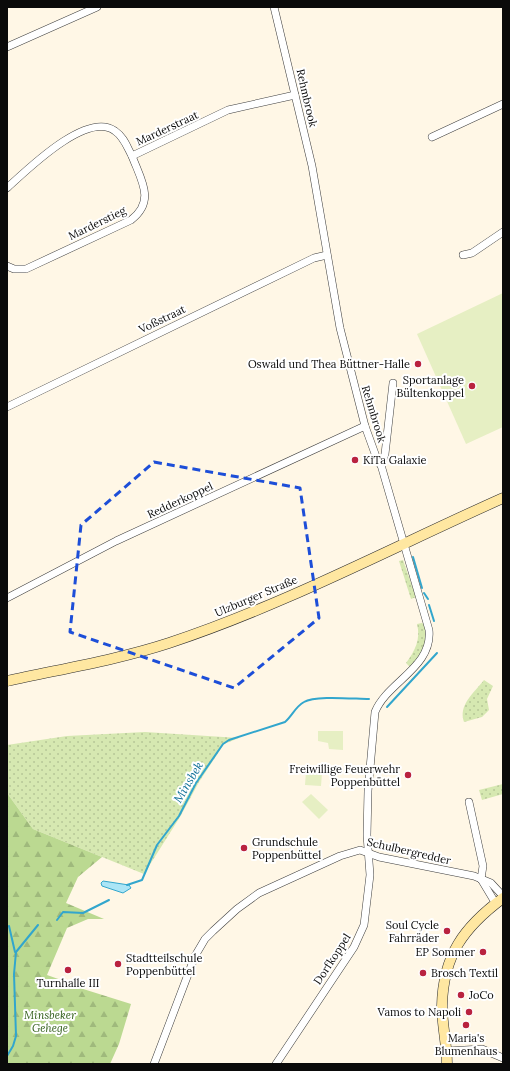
<svg xmlns="http://www.w3.org/2000/svg" width="510" height="1071" viewBox="0 0 510 1071" font-family="Lora,serif">
  <style>
    .grass { fill: url(#grass-dots) }
    .forest { fill: url(#forest-firs) }
    .pitch { fill: #e6efc3 }
    .water { fill: #abe5f6; stroke: #32a6cd }
    .lines { fill: none; stroke-linecap: round; stroke-linejoin: round }
    .stream { stroke: #32a6cd; stroke-width: 2 }
    .street-casing { stroke: #3d3d3d; stroke-width: 8 }
    .secondary-casing { stroke: #2c2c2c; stroke-width: 11 }
    .street { stroke: #fff; stroke-width: 7 }
    .secondary { stroke: #ffe7a1; stroke-width: 10 }
    .marked { fill: none; stroke: #1d4ed8; stroke-width: 3; stroke-dasharray: 8 5; stroke-linejoin: round }
    .poi-dot { fill: #b9223f; stroke: #fff; stroke-width: 1.5 }
    .labels { text-anchor: middle; dominant-baseline: central; stroke-width: 4; stroke-linejoin: round; paint-order: stroke }
    .street-label { font-size: 11px; fill: #0a0a0a; stroke: #fff }
    .poi-label { font-size: 11px; fill: #0a0a0a; stroke: #fff; text-anchor: end }
    .park-label { font-size: 11px; font-style: italic; fill: #33601b; stroke: #fff }
    .water-label { font-size: 12px; font-style: italic; fill: #14739a; stroke: #fff }
  </style>
  <defs>
    <pattern id="grass-dots" width="8" height="8" patternUnits="userSpaceOnUse"><rect width="8" height="8" fill="#d6e8b1"/><path d="M2 2h.1M6 6h.1" fill="none" stroke="#b6c697" stroke-width="1.8" stroke-linecap="round"/></pattern>
    <pattern id="forest-firs" width="22" height="20" patternUnits="userSpaceOnUse"><rect width="22" height="20" fill="#bbd991"/><path d="M5 1l3.5 6h-7zM16 11l3.5 6h-7z" fill="#9fb97c"/></pattern>
  </defs>
  <rect width="100%" height="100%" fill="#fff7e6"/>
  <g class="grass">
    <polygon points="403,560 416,597 411,599 399,561"/>
    <path d="M422,623l2,1c5,20 0,27 -12,41l-3,1 -3,-3c9,-12 15,-24 11,-39z"/>
    <path d="M484,680l9,6 -6,13 2,11 -7,7 -18,5c-6,-17 10,-29 20,-42z"/>
    <polygon points="145,732 239,738 224,744 199,782 180,817 144,874 33,829 7,793 7,745 67,736"/>
    <polygon points="503,784 503,794 482,800 479,790"/>
  </g>
  <polygon class="forest" points="7,793 33,829 102,857 78,877 66,903 104,919 88,919 67,928 47,975 81,987 80,988 131,1004 119,1044 110,1064 7,1064"/>
  <g class="pitch">
    <polygon points="503,293 503,427 466,444 417,334"/>
    <polygon points="318,731 343,731 343,750 329,749 328,743 318,741"/>
    <polygon points="306,772 322,773 321,786 305,785"/>
    <polygon points="311,794 328,810 319,819 302,802"/>
  </g>
  <polygon class="water" points="103,881 129,885 131,888 123,893 102,886 101,883"/>
  <g class="lines">
    <g class="stream">
      <polyline points="413,557 422,588"/>
      <polyline points="424,593 428,599"/>
      <polyline points="429,605 434,621"/>
      <polyline points="387,707 437,653"/>
      <path d="M127,885l15,-5 15,-35 22,-29 17,-33 27,-39 6,-4 56,-18c8,-7 10,-15 19,-20 11,-7 51,-3 65,-3"/>
      <polyline points="57,920 63,912 83,913 109,900"/>
      <polyline points="9,926 15,952"/>
      <polyline points="7,1056 13,1046 16,1036 14,974 16,952 38,925"/>
    </g>
    <g class="street-casing">
      <g id="street">
        <path d="M274,7l38,159 28,162 25,98 13,36 3,3 48,165c4,37 -42,52 -54,82l-7,79 -1,44 3,40 -6,50 -10,22 -78,117"/>
        <polyline points="7,47 97,7"/>
        <polyline points="432,137 503,104"/>
        <path d="M7,188c19,-17 80,-78 108,-57 9,6 12,16 17,25l96,-46 67,-15"/>
        <polyline points="463,255 472,253 503,232"/>
        <path d="M7,266l7,3h12l105,-49c25,-19 10,-40 1,-64"/>
        <polyline points="7,407 314,258 327,255"/>
        <polyline points="381,465 385,454 393,383"/>
        <polyline points="7,598 116,541 365,426"/>
        <polyline points="469,802 483,866 481,879"/>
        <polyline points="481,879 496,904"/>
        <polyline points="447,1051 482,1049 503,1058"/>
        <polyline points="154,1064 195,956 205,939 213,931 237,909 259,893 340,856 360,850 379,857 474,876 491,883 503,896"/>
      </g>
    </g>
    <g class="secondary-casing">
      <g id="secondary">
        <path d="M7,681c54,-12 110,-21 162,-38 115,-38 224,-96 334,-145"/>
        <path d="M447,1064c0,-19 -5,-39 -5,-58 1,-51 22,-79 61,-108"/>
      </g>
    </g>
    <use href="#street" class="street"/>
    <use href="#secondary" class="secondary"/>
  </g>
  <path class="marked" d="M154,462l146,26 19,130 -85,70 -164,-56 11,-107z"/>
  <g class="poi-dot">
    <circle cx="418" cy="364" r="4"/>
    <circle cx="472" cy="386" r="4"/>
    <circle cx="355" cy="460" r="4"/>
    <circle cx="408" cy="775" r="4"/>
    <circle cx="244" cy="848" r="4"/>
    <circle cx="447" cy="931" r="4"/>
    <circle cx="483" cy="952" r="4"/>
    <circle cx="118" cy="964" r="4"/>
    <circle cx="68" cy="970" r="4"/>
    <circle cx="423" cy="973" r="4"/>
    <circle cx="461" cy="995" r="4"/>
    <circle cx="469" cy="1012" r="4"/>
    <circle cx="466" cy="1025" r="4"/>
  </g>
  <g class="labels">
    <g class="street-label">
      <text transform="translate(307 98) rotate(77)">Rehmbrook</text>
      <text transform="translate(167 128) rotate(-25)">Marderstraat</text>
      <text transform="translate(97 223) rotate(-26)">Marderstieg</text>
      <text transform="translate(162 319) rotate(-26)">Voßstraat</text>
      <text transform="translate(374 414) rotate(73)">Rehmbrook</text>
      <text transform="translate(180 500) rotate(-25)">Redderkoppel</text>
      <text transform="translate(256 596) rotate(-23)">Ulzburger Straße</text>
      <text transform="translate(409 851) rotate(13)">Schulbergredder</text>
      <text transform="translate(332 959) rotate(-57)">Dorfkoppel</text>
    </g>
    <g class="poi-label">
      <text x="410" y="364">Oswald und Thea Büttner-Halle</text>
      <text x="464" y="380">Sportanlage<tspan x="464" dy="13">Bültenkoppel</tspan></text>
      <text x="363" y="460" text-anchor="start">KiTa Galaxie</text>
      <text x="400" y="769">Freiwillige Feuerwehr<tspan x="400" dy="13">Poppenbüttel</tspan></text>
      <text x="252" y="842" text-anchor="start">Grundschule<tspan x="252" dy="13">Poppenbüttel</tspan></text>
      <text x="439" y="925">Soul Cycle<tspan x="439" dy="13">Fahrräder</tspan></text>
      <text x="475" y="952">EP Sommer</text>
      <text x="126" y="958" text-anchor="start">Stadtteilschule<tspan x="126" dy="13">Poppenbüttel</tspan></text>
      <text x="431" y="973" text-anchor="start">Brosch Textil</text>
      <text x="68" y="983" text-anchor="middle">Turnhalle III</text>
      <text x="469" y="995" text-anchor="start">JoCo</text>
      <text x="461" y="1012">Vamos to Napoli</text>
      <text x="466" y="1038" text-anchor="middle">Maria's<tspan x="466" dy="13">Blumenhaus</tspan></text>
    </g>
    <g class="park-label">
      <text x="50" y="1015">Minsbeker<tspan x="50" dy="13">Gehege</tspan></text>
    </g>
    <g class="water-label">
      <text transform="translate(188 782) rotate(-59)">Minsbek</text>
    </g>
  </g>
  <rect width="510" height="1071" fill="none" stroke="#0a0a0a" stroke-width="16"/>
</svg>
